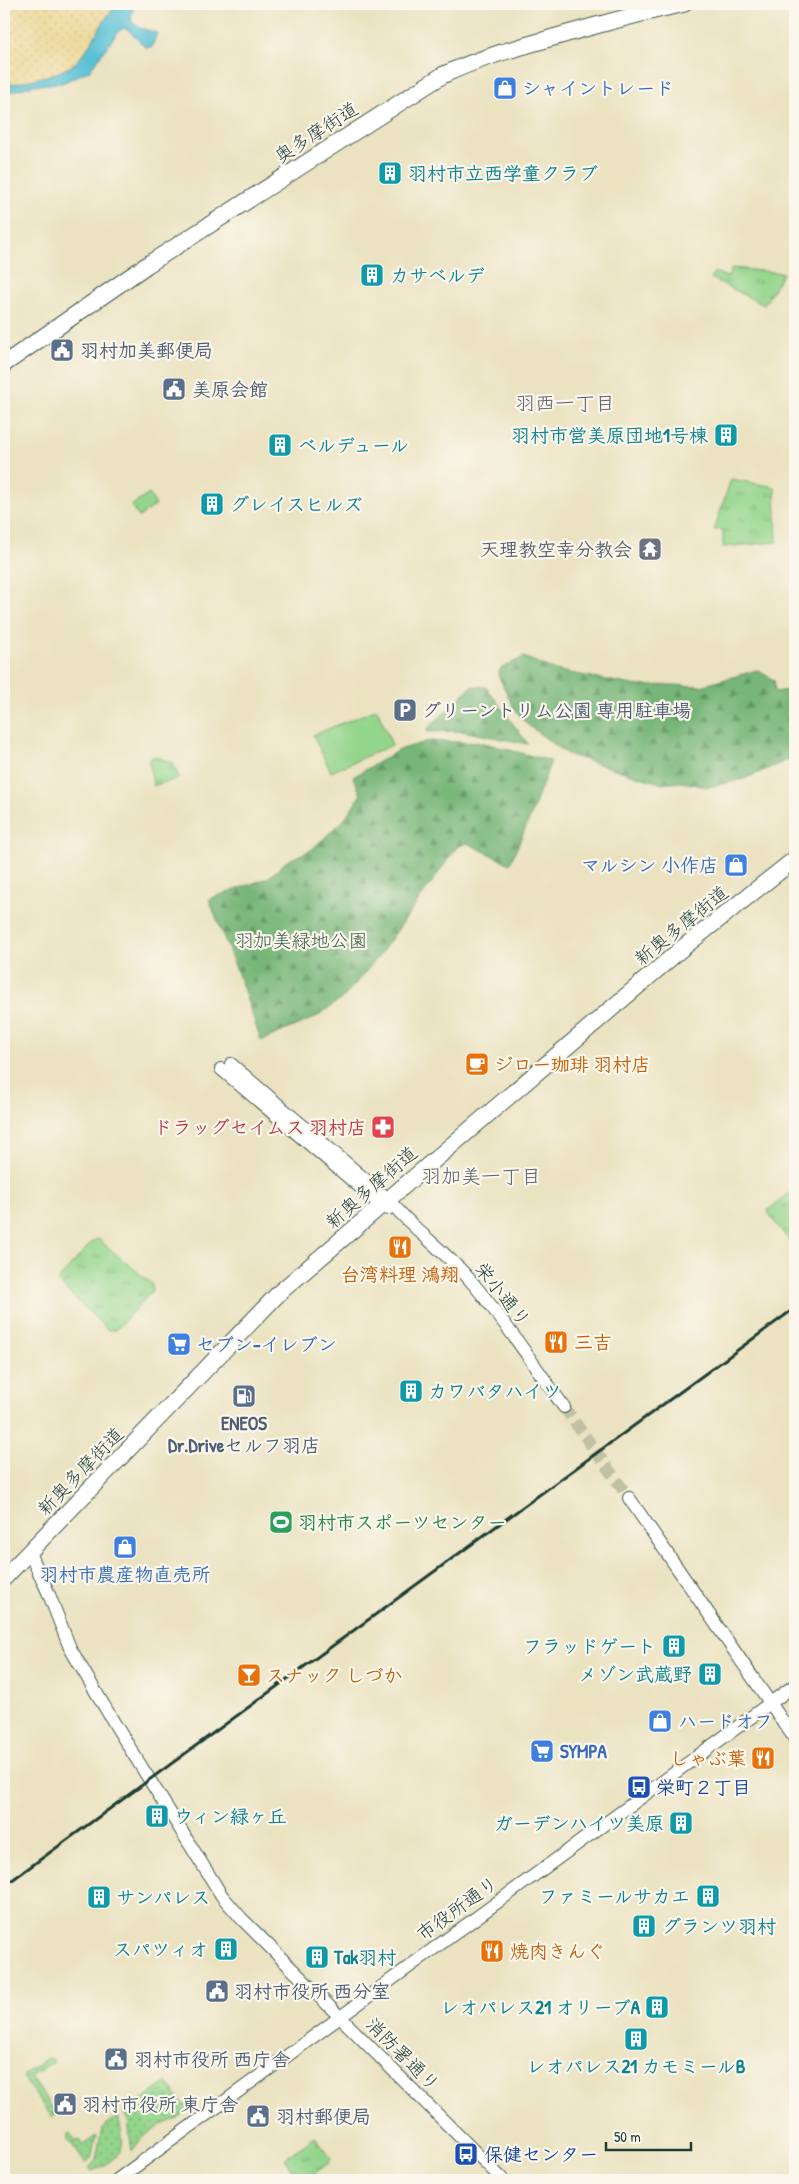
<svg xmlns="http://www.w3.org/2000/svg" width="799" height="2184" viewBox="0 0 799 2184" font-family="'Patrick Hand','Klee One',sans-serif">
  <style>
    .grass { fill: url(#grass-dots); stroke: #5a8960 }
    .forest { fill: url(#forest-firs); stroke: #4b7a56 }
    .sand { fill: url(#sand-dots); stroke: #868c69 }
    .park { fill: url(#park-tufts); stroke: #5a8960 }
    .garden { fill: #94d58c; stroke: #5a8960 }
    .water { fill: #58bfd5; stroke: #3c7e84 }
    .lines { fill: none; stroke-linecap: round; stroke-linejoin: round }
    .minor-tunnel { stroke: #c1c1a4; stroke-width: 12; stroke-dasharray: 12 6; stroke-linecap: butt }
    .minor-casing { stroke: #3d5649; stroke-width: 14 }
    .major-casing { stroke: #3d5649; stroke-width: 18 }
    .minor { stroke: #fff; stroke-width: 12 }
    .major { stroke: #fff; stroke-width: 16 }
    .rail { stroke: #1f3d34; stroke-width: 3 }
    .labels { text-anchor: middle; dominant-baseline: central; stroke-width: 4.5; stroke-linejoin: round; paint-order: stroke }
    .shop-label { font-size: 19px; font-weight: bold; fill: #366cbe; stroke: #fbf7ec; text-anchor: start }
    .street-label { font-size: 19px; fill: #1f3d34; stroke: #fbf7ec }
    .culture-label { font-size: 19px; font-weight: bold; fill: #0d838f; stroke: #fbf7ec; text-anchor: start }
    .service-label { font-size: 19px; font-weight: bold; fill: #4e5e75; stroke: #fbf7ec; text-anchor: start }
    .worship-label { font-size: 19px; font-weight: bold; fill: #5b616d; stroke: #fbf7ec; text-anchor: end }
    .park-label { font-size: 19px; fill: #365b46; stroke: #fbf7ec }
    .food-label { font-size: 19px; font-weight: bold; fill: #c56008; stroke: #fbf7ec; text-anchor: start }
    .health-label { font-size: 19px; font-weight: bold; fill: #be3a42; stroke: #fbf7ec; text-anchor: end }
    .leisure-label { font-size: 19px; font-weight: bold; fill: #27864d; stroke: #fbf7ec; text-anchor: start }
    .transit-label { font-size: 19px; font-weight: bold; fill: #164399; stroke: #fbf7ec; text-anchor: start }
    .neighbourhood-label { font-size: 20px; fill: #5d6070; stroke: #fbf7ec }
  </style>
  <defs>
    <pattern id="grass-dots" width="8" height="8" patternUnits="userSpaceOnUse" patternTransform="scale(1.25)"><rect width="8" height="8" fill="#94d58c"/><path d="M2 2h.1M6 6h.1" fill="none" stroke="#78ae73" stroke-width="1.8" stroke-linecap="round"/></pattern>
    <pattern id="forest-firs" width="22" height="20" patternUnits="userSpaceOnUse" patternTransform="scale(1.25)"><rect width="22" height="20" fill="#77b678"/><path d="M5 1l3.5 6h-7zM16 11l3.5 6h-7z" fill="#619563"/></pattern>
    <pattern id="sand-dots" width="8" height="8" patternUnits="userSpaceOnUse" patternTransform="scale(1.25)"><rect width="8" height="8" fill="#eeda9e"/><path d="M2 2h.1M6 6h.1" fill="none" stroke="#ccbc89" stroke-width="1.8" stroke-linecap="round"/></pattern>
    <pattern id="park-tufts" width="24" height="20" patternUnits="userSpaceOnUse" patternTransform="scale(1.25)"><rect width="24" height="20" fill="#94d58c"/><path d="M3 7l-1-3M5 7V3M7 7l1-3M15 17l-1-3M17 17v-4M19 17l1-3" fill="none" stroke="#78ae73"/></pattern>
  </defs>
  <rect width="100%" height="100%" fill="#fbf7ec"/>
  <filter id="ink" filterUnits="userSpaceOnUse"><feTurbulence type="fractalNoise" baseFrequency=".02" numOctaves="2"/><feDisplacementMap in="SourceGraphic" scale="10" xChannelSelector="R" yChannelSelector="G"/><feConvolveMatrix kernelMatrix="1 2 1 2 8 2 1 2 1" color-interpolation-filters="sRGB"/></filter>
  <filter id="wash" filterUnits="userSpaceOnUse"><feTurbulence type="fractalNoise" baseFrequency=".0096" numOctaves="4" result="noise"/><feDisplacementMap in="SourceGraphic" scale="20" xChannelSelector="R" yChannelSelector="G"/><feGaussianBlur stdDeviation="1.12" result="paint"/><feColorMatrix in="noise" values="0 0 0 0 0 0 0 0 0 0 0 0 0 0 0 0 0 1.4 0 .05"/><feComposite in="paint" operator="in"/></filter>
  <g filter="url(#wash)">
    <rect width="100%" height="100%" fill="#eae2c0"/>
    <g class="grass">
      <polygon points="47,2058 53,2059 53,2064 51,2063 31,2077 56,2113 52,2117 23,2078 24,2075"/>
      <polygon points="167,2082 184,2106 189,2103 193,2107 178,2118 161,2125 142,2138 132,2151 128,2121 124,2113"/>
      <path d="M117,2117c4,8 7,24 4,33 -3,7 -22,19 -29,21l-3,-3 7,-8 6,-32z"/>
      <polygon points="70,2133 76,2141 79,2139 83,2145 96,2136 91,2159 86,2164 66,2136"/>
    </g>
    <g class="forest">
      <polygon points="524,657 555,670 638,686 670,685 701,686 757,670 774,680 775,692 795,689 795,757 744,779 708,787 681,782 662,784 567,754 528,725 515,710 498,675 501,668"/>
      <polygon points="472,686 486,687 528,744 462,731 428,732 426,730"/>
      <polygon points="429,741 484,743 551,761 532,813 510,864 467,843 457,847 379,956 344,997 316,1017 261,1041 240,979 209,899 268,878 287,861 311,850 343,821 361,794 353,777 399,750"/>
    </g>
    <path class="sand" d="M4,4h114c-18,16 -31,55 -50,64 -14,8 -48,14 -64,18z"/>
    <g class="park">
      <polygon points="732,268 783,273 764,305 711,278 714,272 728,277"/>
      <polygon points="731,479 775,487 777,542 723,547 723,530 714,530"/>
      <polygon points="149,494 156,505 139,517 131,506"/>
      <polygon points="154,756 173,763 179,778 153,786 149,760"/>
      <polygon points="795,1189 795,1248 770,1216 768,1210"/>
      <polygon points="98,1239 152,1284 152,1291 116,1330 108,1330 57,1281 93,1241"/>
      <polygon points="315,2137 331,2158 329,2163 305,2180 300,2180 284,2159"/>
    </g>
    <polygon class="garden" points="377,709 392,745 331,772 313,735"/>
    <path class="water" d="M118,4h16l-3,13 1,5 8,6 17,5 -5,14h-7l-18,-18 -4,-1 -6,5 -27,37 -28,13 -28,2 -30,9v-8c16,-4 50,-10 64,-18 19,-9 32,-48 50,-64z"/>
  </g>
  <g filter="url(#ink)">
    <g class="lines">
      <polyline class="minor-tunnel" points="564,1407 629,1498"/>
      <g class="minor-casing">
        <g id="minor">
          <path d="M231,1064l157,135c24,30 57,52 82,81 34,39 63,84 94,127"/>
          <polyline points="221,1069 381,1205 388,1209"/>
          <polyline points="629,1498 795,1739"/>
          <polyline points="30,1553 48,1592 70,1648 116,1726 222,1896 241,1918 503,2180"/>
          <polyline points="117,2180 795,1685"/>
        </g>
      </g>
      <g class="major-casing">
        <g id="major">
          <path d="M4,364l143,-99 296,-190c36,-17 73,-27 112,-38 42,-12 85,-24 128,-33"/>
          <polyline points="4,1578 280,1292 680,950 795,859"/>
        </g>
      </g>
      <use href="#minor" class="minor"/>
      <use href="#major" class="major"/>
      <polyline class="rail" points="4,1886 795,1308"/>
    </g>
  </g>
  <defs>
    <g id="shop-square" transform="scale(1.25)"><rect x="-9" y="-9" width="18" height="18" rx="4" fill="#3f7fe0" stroke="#fbf7ec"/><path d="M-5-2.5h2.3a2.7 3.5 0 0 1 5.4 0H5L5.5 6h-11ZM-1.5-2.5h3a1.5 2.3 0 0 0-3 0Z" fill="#fff"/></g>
    <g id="building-square" transform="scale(1.25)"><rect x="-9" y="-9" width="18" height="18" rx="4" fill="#0f9aa8" stroke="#fbf7ec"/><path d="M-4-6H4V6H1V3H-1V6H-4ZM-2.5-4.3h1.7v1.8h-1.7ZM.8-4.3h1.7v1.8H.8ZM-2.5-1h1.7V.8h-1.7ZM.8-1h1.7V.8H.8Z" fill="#fff"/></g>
    <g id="civic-square" transform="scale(1.25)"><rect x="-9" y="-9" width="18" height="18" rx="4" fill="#5c6f8a" stroke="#fbf7ec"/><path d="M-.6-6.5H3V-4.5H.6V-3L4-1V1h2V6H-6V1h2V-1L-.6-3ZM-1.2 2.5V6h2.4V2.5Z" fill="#fff"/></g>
    <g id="temple-square" transform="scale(1.25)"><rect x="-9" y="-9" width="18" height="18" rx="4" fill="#6b7280" stroke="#fbf7ec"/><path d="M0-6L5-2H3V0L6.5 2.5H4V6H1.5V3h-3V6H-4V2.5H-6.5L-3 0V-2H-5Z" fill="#fff"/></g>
    <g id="parking-square" transform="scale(1.25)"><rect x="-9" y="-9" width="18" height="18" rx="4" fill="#5c6f8a" stroke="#fbf7ec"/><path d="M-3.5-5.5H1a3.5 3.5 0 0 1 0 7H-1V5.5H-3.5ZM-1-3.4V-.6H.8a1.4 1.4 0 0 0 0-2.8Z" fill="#fff"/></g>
    <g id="cafe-square" transform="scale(1.25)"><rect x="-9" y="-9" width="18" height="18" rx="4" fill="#e8710a" stroke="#fbf7ec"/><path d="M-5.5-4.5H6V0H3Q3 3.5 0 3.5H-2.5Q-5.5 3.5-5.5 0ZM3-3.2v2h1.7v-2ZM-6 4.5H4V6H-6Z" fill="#fff"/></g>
    <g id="pharmacy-square" transform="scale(1.25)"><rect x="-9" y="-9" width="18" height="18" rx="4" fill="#e0444e" stroke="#fbf7ec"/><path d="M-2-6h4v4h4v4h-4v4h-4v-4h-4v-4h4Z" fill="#fff"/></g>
    <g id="restaurant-square" transform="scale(1.25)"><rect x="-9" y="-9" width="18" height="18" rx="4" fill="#e8710a" stroke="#fbf7ec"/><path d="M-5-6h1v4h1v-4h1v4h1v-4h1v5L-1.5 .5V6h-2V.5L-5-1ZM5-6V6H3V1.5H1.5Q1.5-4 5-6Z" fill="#fff"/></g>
    <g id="supermarket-square" transform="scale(1.25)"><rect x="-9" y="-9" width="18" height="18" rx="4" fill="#3f7fe0" stroke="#fbf7ec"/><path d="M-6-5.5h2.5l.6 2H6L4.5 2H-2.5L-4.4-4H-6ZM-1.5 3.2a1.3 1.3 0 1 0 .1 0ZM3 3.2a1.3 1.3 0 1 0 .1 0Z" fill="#fff"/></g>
    <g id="fuel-square" transform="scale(1.25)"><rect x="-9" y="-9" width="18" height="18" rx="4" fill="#5c6f8a" stroke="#fbf7ec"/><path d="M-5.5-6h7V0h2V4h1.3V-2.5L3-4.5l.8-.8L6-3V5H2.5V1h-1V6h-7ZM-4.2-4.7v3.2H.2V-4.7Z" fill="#fff"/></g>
    <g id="stadium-square" transform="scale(1.25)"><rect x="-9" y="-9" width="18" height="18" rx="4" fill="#2e9e5b" stroke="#fbf7ec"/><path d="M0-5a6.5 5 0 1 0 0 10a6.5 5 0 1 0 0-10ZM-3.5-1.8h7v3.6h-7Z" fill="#fff"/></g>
    <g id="bar-square" transform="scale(1.25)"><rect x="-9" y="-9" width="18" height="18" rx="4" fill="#e8710a" stroke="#fbf7ec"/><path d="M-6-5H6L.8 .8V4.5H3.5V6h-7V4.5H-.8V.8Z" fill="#fff"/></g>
    <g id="bus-square" transform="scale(1.25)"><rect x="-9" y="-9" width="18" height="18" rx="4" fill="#1a4fb4" stroke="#fbf7ec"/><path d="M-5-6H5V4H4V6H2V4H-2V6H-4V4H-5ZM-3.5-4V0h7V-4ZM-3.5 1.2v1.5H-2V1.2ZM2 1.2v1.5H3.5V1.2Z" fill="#fff"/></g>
  </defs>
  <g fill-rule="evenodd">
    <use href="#shop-square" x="505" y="88"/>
    <use href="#building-square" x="390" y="173"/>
    <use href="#building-square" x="372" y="275"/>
    <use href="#civic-square" x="62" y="350"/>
    <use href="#civic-square" x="174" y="389"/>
    <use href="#building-square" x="726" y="435"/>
    <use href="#building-square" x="280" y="445"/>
    <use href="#building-square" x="212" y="504"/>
    <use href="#temple-square" x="650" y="549"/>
    <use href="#parking-square" x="405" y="710"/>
    <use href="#shop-square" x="736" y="865"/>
    <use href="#cafe-square" x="477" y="1064"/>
    <use href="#pharmacy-square" x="383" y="1127"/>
    <use href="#restaurant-square" x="400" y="1247"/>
    <use href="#restaurant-square" x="556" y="1342"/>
    <use href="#supermarket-square" x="179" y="1344"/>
    <use href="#building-square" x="411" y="1391"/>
    <use href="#fuel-square" x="244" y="1396"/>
    <use href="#stadium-square" x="281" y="1522"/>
    <use href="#shop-square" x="125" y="1547"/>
    <use href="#building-square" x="674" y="1646"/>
    <use href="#building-square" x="710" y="1674"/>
    <use href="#bar-square" x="249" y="1675"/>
    <use href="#shop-square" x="660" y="1721"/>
    <use href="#supermarket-square" x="542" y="1751"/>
    <use href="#restaurant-square" x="763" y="1758"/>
    <use href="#bus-square" x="639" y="1787"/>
    <use href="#building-square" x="157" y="1816"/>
    <use href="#building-square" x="681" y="1823"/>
    <use href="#building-square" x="708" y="1896"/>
    <use href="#building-square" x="99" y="1897"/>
    <use href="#building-square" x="644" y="1926"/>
    <use href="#building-square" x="226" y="1949"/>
    <use href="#restaurant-square" x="492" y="1951"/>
    <use href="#building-square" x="317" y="1957"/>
    <use href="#civic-square" x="217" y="1991"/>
    <use href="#building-square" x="657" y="2007"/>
    <use href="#building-square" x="636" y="2039"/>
    <use href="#civic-square" x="116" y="2059"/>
    <use href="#civic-square" x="65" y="2104"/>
    <use href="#civic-square" x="258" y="2116"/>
    <use href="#bus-square" x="466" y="2154"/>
  </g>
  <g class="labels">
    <g class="shop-label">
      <text x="522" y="88">シャイントレード</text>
      <text x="718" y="865" text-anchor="end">マルシン 小作店</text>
      <text x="196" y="1344">セブン-イレブン</text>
      <text x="125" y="1574" text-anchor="middle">羽村市農産物直売所</text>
      <text x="678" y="1721">ハードオフ</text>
      <text x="560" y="1751">SYMPA</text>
    </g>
    <g class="street-label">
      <text transform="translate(316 132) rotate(-33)">奥多摩街道</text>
      <text transform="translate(681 925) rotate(-39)">新奥多摩街道</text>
      <text transform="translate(371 1187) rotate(-41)">新奥多摩街道</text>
      <text transform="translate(503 1294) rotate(51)">栄小通り</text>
      <text transform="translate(80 1471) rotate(-46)">新奥多摩街道</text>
      <text transform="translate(457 1908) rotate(-36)">市役所通り</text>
      <text transform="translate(403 2054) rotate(45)">消防署通り</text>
    </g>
    <g class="culture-label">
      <text x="408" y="173">羽村市立西学童クラブ</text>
      <text x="390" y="275">カサベルデ</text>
      <text x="708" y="435" text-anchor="end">羽村市営美原団地1号棟</text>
      <text x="298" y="445">ベルデュール</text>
      <text x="230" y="504">グレイスヒルズ</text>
      <text x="428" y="1391">カワバタハイツ</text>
      <text x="656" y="1646" text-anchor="end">フラッドゲート</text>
      <text x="692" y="1674" text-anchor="end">メゾン武蔵野</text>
      <text x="174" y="1816">ウィン緑ヶ丘</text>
      <text x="664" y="1823" text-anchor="end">ガーデンハイツ美原</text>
      <text x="690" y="1896" text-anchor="end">ファミールサカエ</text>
      <text x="116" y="1897">サンパレス</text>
      <text x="662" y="1926">グランツ羽村</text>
      <text x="208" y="1949" text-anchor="end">スパツィオ</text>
      <text x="334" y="1957">Tak羽村</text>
      <text x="640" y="2007" text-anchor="end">レオパレス21 オリーブA</text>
      <text x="636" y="2066" text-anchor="middle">レオパレス21 カモミールB</text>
    </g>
    <g class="service-label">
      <text x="80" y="350">羽村加美郵便局</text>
      <text x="192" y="389">美原会館</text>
      <text x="422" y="710">グリーントリム公園 専用駐車場</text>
      <text x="244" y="1423" text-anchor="middle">ENEOS<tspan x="244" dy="22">Dr.Driveセルフ羽店</tspan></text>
      <text x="234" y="1991">羽村市役所 西分室</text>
      <text x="134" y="2059">羽村市役所 西庁舎</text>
      <text x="82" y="2104">羽村市役所 東庁舎</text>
      <text x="276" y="2116">羽村郵便局</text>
    </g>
    <g class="worship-label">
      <text x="632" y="549">天理教空幸分教会</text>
    </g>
    <g class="park-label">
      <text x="301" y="940">羽加美緑地公園</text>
    </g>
    <g class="food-label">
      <text x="494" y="1064">ジロー珈琲 羽村店</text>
      <text x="400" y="1274" text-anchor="middle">台湾料理 鴻翔</text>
      <text x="574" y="1342">三吉</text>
      <text x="266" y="1675">スナック しづか</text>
      <text x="746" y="1758" text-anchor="end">しゃぶ葉</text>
      <text x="510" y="1951">焼肉きんぐ</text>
    </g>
    <g class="health-label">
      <text x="366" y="1127">ドラッグセイムス 羽村店</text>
    </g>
    <g class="leisure-label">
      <text x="298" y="1522">羽村市スポーツセンター</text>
    </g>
    <g class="transit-label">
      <text x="656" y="1787">栄町２丁目</text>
      <text x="484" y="2154">保健センター</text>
    </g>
    <g class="neighbourhood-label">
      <text x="565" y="402">羽西一丁目</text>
      <text x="481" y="1175">羽加美一丁目</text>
    </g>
  </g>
  <rect width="799" height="2184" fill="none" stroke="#fbf7ec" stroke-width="20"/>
  <path d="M606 2142v8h85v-8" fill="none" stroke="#1f3d34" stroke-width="2.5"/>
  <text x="614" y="2142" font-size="15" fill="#1f3d34" stroke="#fbf7ec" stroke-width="4" paint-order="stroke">50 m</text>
</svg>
